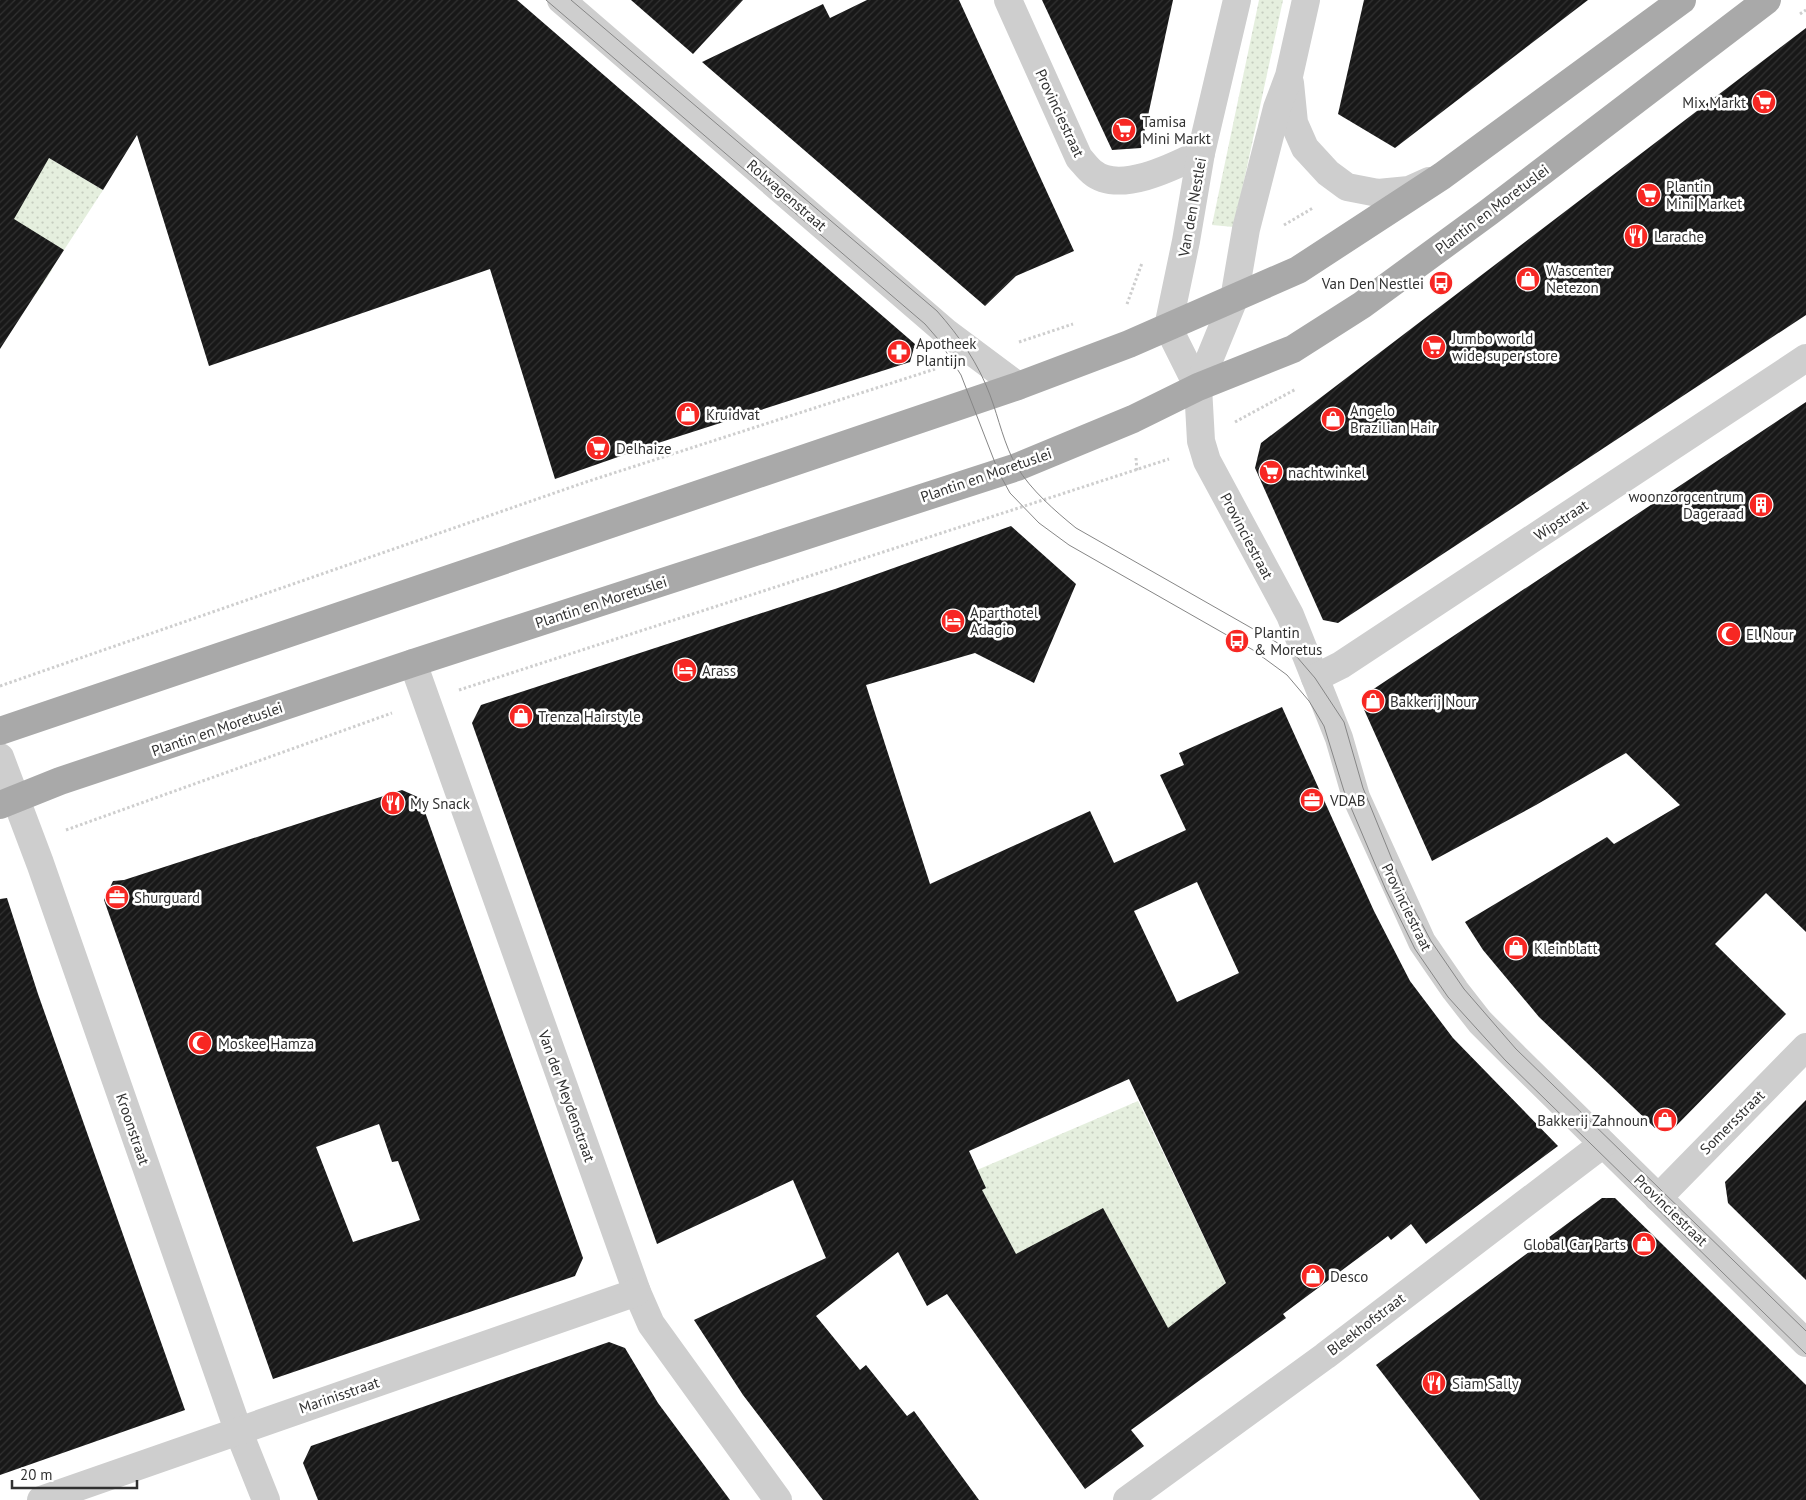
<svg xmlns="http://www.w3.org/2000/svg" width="1806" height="1500" viewBox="0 0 1806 1500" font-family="'PT Sans',sans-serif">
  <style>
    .grass { fill: url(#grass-dots) }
    .building { fill: url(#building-hatch); fill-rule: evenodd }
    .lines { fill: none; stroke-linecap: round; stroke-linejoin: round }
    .path { stroke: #cecece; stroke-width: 3; stroke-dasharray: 2.5 2.5; stroke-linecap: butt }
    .minor { stroke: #cecece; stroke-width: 28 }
    .major { stroke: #a9a9a9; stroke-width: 28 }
    .tram { stroke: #868686; stroke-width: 1 }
    .labels { text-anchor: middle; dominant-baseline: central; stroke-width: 5; stroke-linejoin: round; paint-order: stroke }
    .poi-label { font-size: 15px; fill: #313131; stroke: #fff; text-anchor: start }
    .street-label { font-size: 15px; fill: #313131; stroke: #fff }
  </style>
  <defs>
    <pattern id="grass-dots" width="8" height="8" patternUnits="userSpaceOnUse" patternTransform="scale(1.25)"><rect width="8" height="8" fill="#e5efde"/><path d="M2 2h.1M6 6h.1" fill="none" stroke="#c5cdbf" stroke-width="1.8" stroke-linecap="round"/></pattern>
    <pattern id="building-hatch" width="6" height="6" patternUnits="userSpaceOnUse" patternTransform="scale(1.25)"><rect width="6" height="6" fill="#181818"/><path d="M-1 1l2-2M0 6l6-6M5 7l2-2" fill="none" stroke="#313131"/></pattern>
  </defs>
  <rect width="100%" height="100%" fill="#fff"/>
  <g class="grass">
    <polygon points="1259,0 1283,0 1234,227 1212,225"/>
    <polygon points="49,158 103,190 64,250 35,233 23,252 52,270 36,294 0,273 0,207"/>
    <polygon points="1138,1101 1226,1283 1203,1301 1220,1326 1183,1354 1136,1280 1140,1277 1124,1247 1015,1255 981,1190 977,1170"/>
  </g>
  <g class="building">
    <polygon points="0,0 517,0 915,344 910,362 658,443 555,479 490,269 209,366 137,135 103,190 49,158 14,219 64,250 0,349"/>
    <polygon points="631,0 743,0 693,54"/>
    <polygon points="867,0 959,0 1074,251 1016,276 985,306 702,62 823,4 830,18"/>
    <polygon points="1042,0 1173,0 1141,148 1112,150"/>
    <polygon points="1364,0 1588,0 1395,148 1338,114"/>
    <polygon points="1806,28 1806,315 1338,623 1323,620 1255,468 1261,443"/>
    <polygon points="1806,402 1806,932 1766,893 1715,944 1786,1014 1674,1128 1655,1128 1539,1017 1483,950 1465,922 1607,837 1614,844 1680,805 1626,753 1536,805 1432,861 1362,705 1366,694"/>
    <path d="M1011,526l65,58 -42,99 -59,-30 -109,32 64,199 160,-73 24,52 72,-33 -26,-55 24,-10 -5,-12 103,-46 92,204 36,70 43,57 105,108 -132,98 -15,-20 -20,16 -3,-4 -105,78 3,4 -155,112 13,16 -59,43 -138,-195 -20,12 -29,-54 -82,64 44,54 6,-5 41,51 7,-5 65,89h-156l-80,-105 -49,-75 132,-62 -33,-78 -136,64 -185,-521 9,-18 354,-116zM1197,882l42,91 -62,29 -43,-91zM1129,1079l97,204 -58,45 -65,-120 -87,46 -34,-64 4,-2 -17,-37z"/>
    <path d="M402,790l18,8 163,460 -8,18 -302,103 -169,-479 9,-19 11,-1zM379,1124l13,38 6,-1 22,59 -67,22 -37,-95z"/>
    <polygon points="7,898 38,994 185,1410 0,1475 0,899"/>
    <polygon points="1806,1100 1806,1280 1728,1203 1725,1182"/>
    <polygon points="1602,1198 1615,1198 1806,1385 1806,1500 1480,1500 1376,1365"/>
    <polygon points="609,1342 625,1348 658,1403 730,1500 318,1500 303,1463 311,1446"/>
  </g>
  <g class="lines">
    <g class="path">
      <polyline points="1800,14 1806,10"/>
      <polyline points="1284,225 1313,208"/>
      <polyline points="1127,304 1142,263"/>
      <polyline points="1019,342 1073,324"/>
      <polyline points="1235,422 1296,389"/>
      <polyline points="1136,458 1137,471"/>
      <polyline points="0,686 586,482 935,369"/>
      <polyline points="459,690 1169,459"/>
      <polyline points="66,830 392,713"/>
    </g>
    <g class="minor">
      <polyline points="561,0 947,333 1018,386"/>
      <path d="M1008,0l71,158c4,4 8,10 13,14 27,23 83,-6 109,-19"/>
      <polyline points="1237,0 1201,153 1186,241 1168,327 1198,387 1201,441 1207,461 1290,615 1339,738 1356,797 1422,942 1455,990 1480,1022 1513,1055 1806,1343"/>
      <polyline points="1290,83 1294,123 1305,148 1328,173 1347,187 1378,193 1409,190 1429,181"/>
      <polyline points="1198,387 1234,299 1246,229 1277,108 1289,76 1306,0"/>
      <polyline points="413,663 637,1292 651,1324 778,1500"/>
      <polyline points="1315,678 1341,665 1806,358"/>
      <polyline points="0,757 40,863 238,1430 266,1500"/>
      <polyline points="1658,1198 1806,1047"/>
      <polyline points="41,1500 637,1292"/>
      <polyline points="1127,1500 1325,1356 1603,1144"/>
    </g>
    <g class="major">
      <polyline points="0,731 1018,386 1129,344 1298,270 1442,176 1682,0"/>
      <polyline points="0,805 60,781 413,663 1017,467 1133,419 1198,387 1293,349 1362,305 1489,212 1767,0"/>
    </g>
    <g class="tram">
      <polyline points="546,0 925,324 938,339 961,375 999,473 1010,493 1039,523 1069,545 1253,650 1287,675 1309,701 1324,726 1344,791 1386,890 1415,949 1448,997 1505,1060 1806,1354"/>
      <path d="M571,0l366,311c23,26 41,52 53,84 9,24 14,50 27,72 14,23 38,44 59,61l200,114 21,15 18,21 29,44 19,66 43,106 25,47 33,48 52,60 290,282"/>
    </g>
  </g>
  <defs>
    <g id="supermarket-disc" transform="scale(1.25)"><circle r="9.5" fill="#f72723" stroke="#fff"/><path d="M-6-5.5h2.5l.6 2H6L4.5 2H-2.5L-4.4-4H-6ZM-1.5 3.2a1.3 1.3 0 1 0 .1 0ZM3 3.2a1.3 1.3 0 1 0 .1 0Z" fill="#fff"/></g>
    <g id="restaurant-disc" transform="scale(1.25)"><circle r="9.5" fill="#f72723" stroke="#fff"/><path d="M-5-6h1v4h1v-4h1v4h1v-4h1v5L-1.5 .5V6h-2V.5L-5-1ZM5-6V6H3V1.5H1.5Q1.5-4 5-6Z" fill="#fff"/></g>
    <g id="shop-disc" transform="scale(1.25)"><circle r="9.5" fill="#f72723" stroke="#fff"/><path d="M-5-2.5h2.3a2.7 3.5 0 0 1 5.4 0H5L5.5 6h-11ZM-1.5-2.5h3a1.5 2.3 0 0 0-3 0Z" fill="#fff"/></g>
    <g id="bus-disc" transform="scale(1.25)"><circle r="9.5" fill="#f72723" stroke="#fff"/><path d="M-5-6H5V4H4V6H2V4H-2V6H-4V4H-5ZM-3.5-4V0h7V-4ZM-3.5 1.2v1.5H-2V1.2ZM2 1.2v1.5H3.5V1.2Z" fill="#fff"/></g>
    <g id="pharmacy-disc" transform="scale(1.25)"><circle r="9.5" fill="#f72723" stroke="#fff"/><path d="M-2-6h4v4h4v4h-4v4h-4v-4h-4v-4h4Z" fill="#fff"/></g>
    <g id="building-disc" transform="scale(1.25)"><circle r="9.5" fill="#f72723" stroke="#fff"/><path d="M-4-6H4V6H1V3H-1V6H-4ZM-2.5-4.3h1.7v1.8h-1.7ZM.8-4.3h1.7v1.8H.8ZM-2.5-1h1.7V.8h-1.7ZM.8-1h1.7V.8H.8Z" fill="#fff"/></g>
    <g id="hotel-disc" transform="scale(1.25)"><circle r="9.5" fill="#f72723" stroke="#fff"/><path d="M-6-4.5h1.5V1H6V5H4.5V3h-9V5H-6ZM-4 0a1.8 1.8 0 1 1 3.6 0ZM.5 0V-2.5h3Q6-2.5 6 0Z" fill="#fff"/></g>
    <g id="mosque-disc" transform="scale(1.25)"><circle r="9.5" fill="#f72723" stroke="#fff"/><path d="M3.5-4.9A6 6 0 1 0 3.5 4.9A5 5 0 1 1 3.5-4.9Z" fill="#fff"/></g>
    <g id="office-disc" transform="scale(1.25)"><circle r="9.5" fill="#f72723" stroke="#fff"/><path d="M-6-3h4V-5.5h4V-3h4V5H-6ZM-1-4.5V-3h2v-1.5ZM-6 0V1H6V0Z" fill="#fff"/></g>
  </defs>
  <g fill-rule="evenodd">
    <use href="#supermarket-disc" x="1764" y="102"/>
    <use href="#supermarket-disc" x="1124" y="130"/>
    <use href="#supermarket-disc" x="1649" y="195"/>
    <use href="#restaurant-disc" x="1636" y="236"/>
    <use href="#shop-disc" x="1528" y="279"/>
    <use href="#bus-disc" x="1441" y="283"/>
    <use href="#supermarket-disc" x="1434" y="347"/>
    <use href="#pharmacy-disc" x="899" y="352"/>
    <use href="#shop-disc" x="688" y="414"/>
    <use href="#shop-disc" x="1333" y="419"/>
    <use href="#supermarket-disc" x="598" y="448"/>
    <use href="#supermarket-disc" x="1271" y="472"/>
    <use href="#building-disc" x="1761" y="505"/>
    <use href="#hotel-disc" x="953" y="621"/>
    <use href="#mosque-disc" x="1729" y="634"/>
    <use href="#bus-disc" x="1237" y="641"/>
    <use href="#hotel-disc" x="685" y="670"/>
    <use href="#shop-disc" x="1373" y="701"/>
    <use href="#shop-disc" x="521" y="716"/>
    <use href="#office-disc" x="1312" y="800"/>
    <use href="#restaurant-disc" x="393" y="803"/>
    <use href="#office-disc" x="117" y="897"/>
    <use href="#shop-disc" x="1516" y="948"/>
    <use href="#mosque-disc" x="200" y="1043"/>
    <use href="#shop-disc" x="1665" y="1120"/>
    <use href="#shop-disc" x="1644" y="1244"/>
    <use href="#shop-disc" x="1313" y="1276"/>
    <use href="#restaurant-disc" x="1434" y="1383"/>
  </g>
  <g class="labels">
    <g class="poi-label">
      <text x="1746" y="102" text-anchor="end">Mix Markt</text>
      <text x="1142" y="121">Tamisa<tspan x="1142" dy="17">Mini Markt</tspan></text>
      <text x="1666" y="186">Plantin<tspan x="1666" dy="17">Mini Market</tspan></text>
      <text x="1654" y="236">Larache</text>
      <text x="1546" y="270">Wascenter<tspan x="1546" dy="17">Netezon</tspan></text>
      <text x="1424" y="283" text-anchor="end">Van Den Nestlei</text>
      <text x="1452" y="338">Jumbo world<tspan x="1452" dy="17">wide super store</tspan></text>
      <text x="916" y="343">Apotheek<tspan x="916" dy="17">Plantijn</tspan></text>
      <text x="1350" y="410">Angelo<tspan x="1350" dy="17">Brazilian Hair</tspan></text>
      <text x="706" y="414">Kruidvat</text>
      <text x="616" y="448">Delhaize</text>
      <text x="1288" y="472">nachtwinkel</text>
      <text x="1744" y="496" text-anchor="end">woonzorgcentrum<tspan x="1744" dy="17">Dageraad</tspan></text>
      <text x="970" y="612">Aparthotel<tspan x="970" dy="17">Adagio</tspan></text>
      <text x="1254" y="632">Plantin<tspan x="1254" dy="17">&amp; Moretus</tspan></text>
      <text x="1746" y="634">El Nour</text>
      <text x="702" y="670">Arass</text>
      <text x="1390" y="701">Bakkerij Nour</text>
      <text x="538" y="716">Trenza Hairstyle</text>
      <text x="1330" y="800">VDAB</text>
      <text x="410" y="803">My Snack</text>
      <text x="134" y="897">Shurguard</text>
      <text x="1534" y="948">Kleinblatt</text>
      <text x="218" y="1043">Moskee Hamza</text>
      <text x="1648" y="1120" text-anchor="end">Bakkerij Zahnoun</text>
      <text x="1626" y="1244" text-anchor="end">Global Car Parts</text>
      <text x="1330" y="1276">Desco</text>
      <text x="1452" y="1383">Siam Sally</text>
    </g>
    <g class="street-label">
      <text transform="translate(1060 113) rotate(65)">Provinciestraat</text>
      <text transform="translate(787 195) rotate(41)">Rolwagenstraat</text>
      <text transform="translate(1192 207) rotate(-80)">Van den Nestlei</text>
      <text transform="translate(1492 209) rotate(-37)">Plantin en Moretuslei</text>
      <text transform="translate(986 475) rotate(-19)">Plantin en Moretuslei</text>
      <text transform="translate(1561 520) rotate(-33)">Wipstraat</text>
      <text transform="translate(1247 536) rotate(62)">Provinciestraat</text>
      <text transform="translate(601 602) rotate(-18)">Plantin en Moretuslei</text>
      <text transform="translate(217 729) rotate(-19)">Plantin en Moretuslei</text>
      <text transform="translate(1407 907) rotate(64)">Provinciestraat</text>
      <text transform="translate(567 1096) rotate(70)">Van der Meydenstraat</text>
      <text transform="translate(1732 1122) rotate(-45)">Somersstraat</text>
      <text transform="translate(133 1129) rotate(71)">Kroonstraat</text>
      <text transform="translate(1671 1210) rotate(44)">Provinciestraat</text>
      <text transform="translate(1366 1324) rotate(-37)">Bleekhofstraat</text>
      <text transform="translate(339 1395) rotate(-19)">Marinisstraat</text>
    </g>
  </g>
  <path d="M12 1480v8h125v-8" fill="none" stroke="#313131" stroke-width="2.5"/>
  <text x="20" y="1480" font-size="15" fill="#313131" stroke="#ffffff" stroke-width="4" paint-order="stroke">20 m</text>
</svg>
